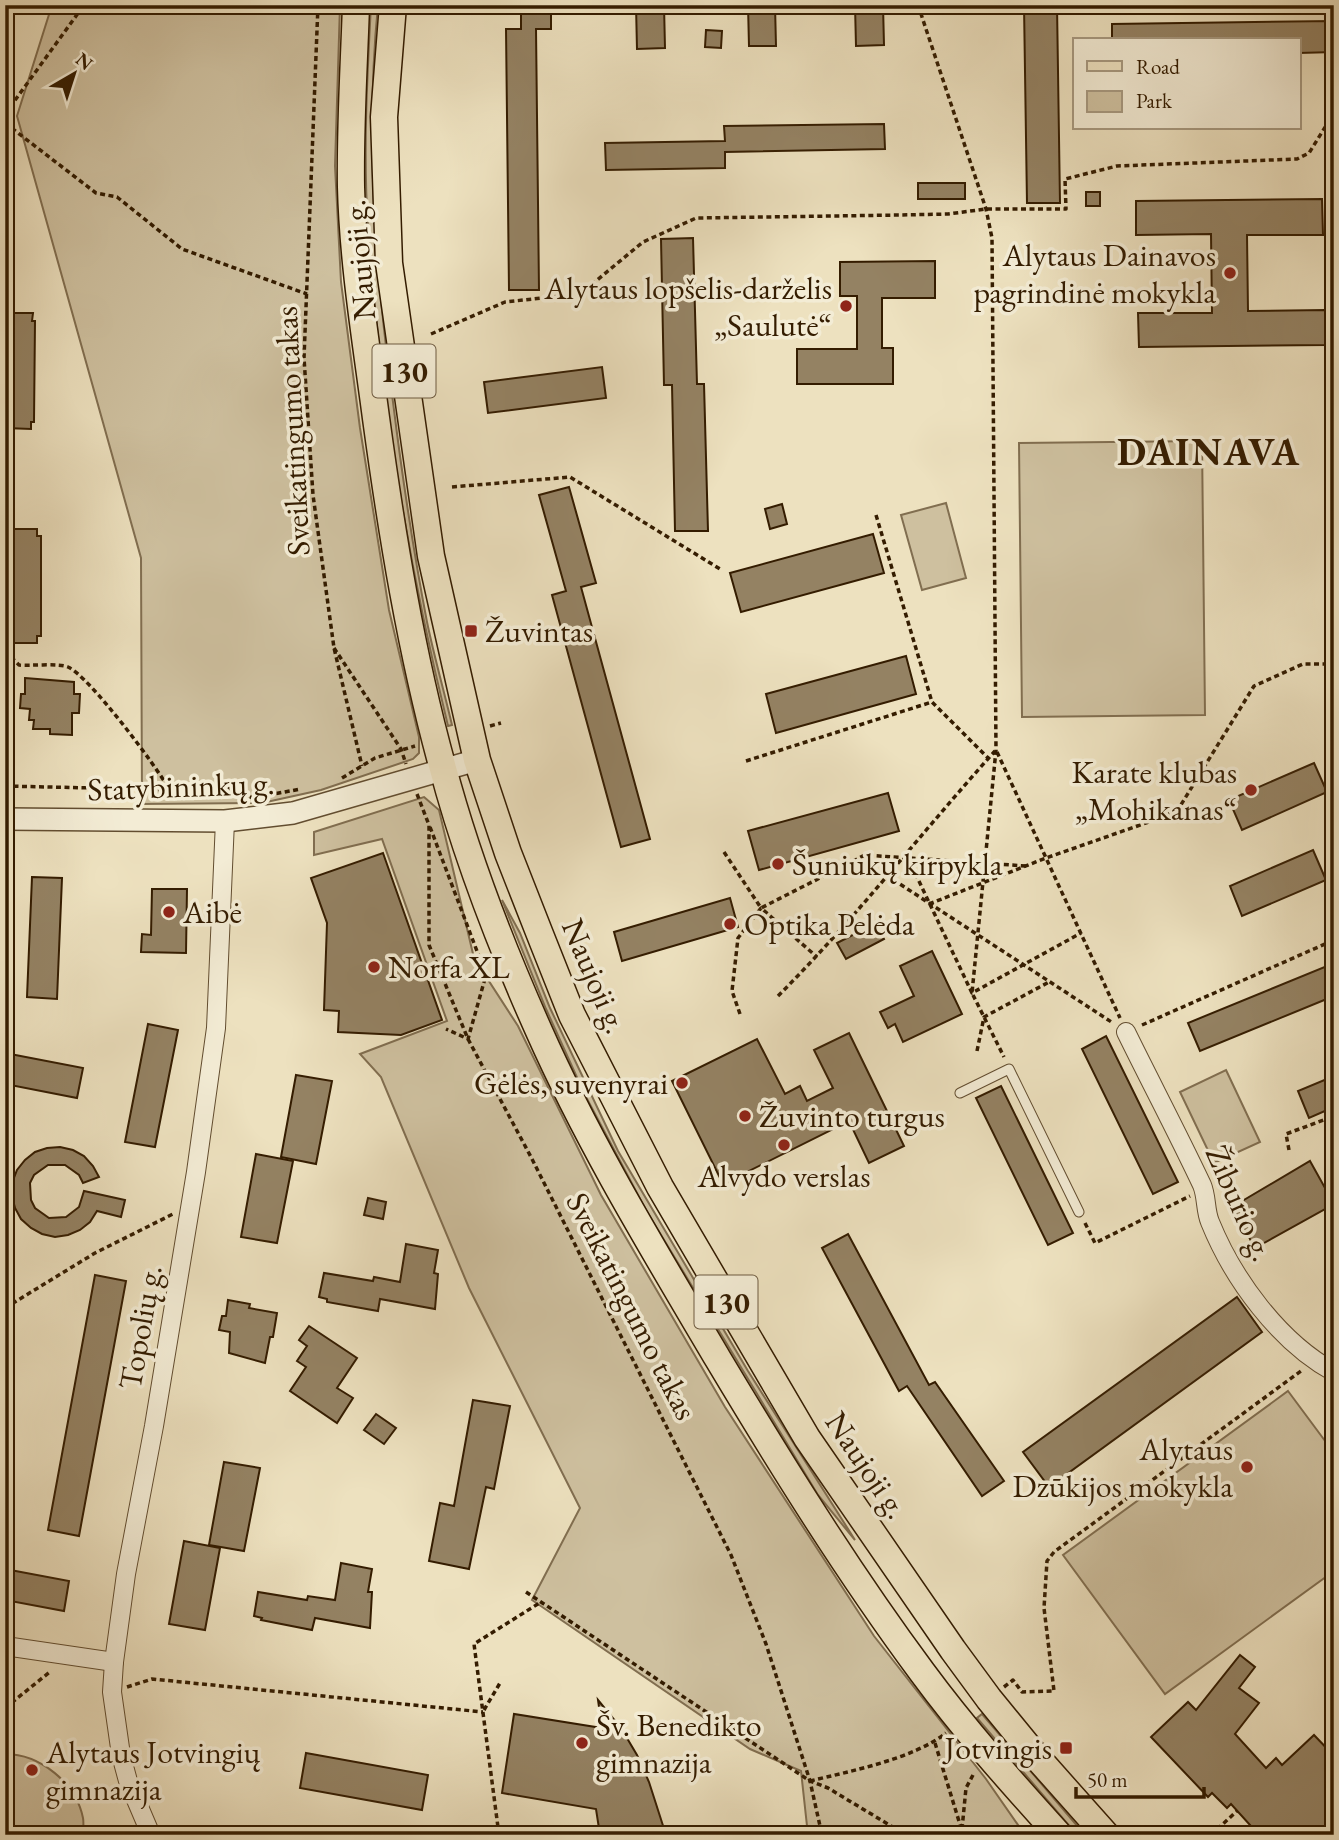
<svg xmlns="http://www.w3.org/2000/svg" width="1339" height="1840" viewBox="0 0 1339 1840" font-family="'EB Garamond',serif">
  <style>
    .green { fill: #cec09f; stroke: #816e50; stroke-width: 2 }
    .building { fill: #948263; stroke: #341c00; stroke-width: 2 }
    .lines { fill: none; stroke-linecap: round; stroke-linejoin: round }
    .service-casing { stroke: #624d30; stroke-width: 11 }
    .minor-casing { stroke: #624d30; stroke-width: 20 }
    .tertiary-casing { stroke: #624d30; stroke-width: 24 }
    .primary-casing { stroke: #341c00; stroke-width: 29 }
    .path { stroke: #341c00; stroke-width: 3.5; stroke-dasharray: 5 3.5; stroke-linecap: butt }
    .service { stroke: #f3ecd5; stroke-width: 9 }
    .minor { stroke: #f3ecd5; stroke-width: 18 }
    .tertiary { stroke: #f3ecd5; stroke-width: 21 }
    .primary { stroke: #ede1bf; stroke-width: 26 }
    .poi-dot { fill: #8f2418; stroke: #f3ecd5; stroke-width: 2.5 }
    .labels { text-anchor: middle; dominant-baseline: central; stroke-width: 7; stroke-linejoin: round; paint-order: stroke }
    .shield { fill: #f3ecd5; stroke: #6d5a40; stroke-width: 2 }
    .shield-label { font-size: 30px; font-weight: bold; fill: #341c00 }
    .poi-label { font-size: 32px; fill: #341c00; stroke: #f3ecd5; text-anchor: start }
    .street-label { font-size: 32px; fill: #341c00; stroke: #f3ecd5 }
    .district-label { font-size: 38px; font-weight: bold; letter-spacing: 2px; fill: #341c00; stroke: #f3ecd5 }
  </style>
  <rect width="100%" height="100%" fill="#ede1bf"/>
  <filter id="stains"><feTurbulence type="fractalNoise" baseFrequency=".00286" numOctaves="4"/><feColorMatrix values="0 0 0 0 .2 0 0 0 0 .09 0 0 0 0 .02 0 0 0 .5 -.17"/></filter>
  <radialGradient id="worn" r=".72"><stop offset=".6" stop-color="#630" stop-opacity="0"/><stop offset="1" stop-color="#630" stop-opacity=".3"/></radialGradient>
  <g class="green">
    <polygon points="52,5 340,5 335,166 341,282 360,428 389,610 419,737 419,753 413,759 321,790 262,803 142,804 141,558 17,116"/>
    <path d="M371,5h7c-13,133 -3,265 15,397 9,73 20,147 34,220 7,34 17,69 25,103l-4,1c-40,-163 -68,-330 -80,-498 -5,-74 -1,-149 3,-223z"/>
    <polygon points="1202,441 1205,715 1022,717 1019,443"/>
    <polygon points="946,503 966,578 922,590 901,515"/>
    <polygon points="424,797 439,810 474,958 518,1026 601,1195 725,1407 874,1636 986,1779 1025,1835 808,1835 801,1771 750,1749 532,1600 580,1508 469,1288 381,1077 360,1054 447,1021 382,839 314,855 314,832"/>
    <polygon points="502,900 520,933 550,1008 618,1151 748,1371 855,1540 818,1495 646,1210 585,1095 546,1009"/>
    <polygon points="1226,1070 1260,1142 1214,1163 1180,1092"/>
    <polygon points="1288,1391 1334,1453 1334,1571 1165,1694 1063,1555"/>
    <polygon points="982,1714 1085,1835 1077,1835 977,1718"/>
    <path d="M5,1754c35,0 71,29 78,64 1,5 0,12 0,17h-78z"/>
  </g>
  <g class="building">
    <polygon points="521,5 551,5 551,29 536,29 539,290 509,290 506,29 521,29"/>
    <polygon points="636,5 664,5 665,48 637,49"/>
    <polygon points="748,5 775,5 776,46 749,46"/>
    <polygon points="855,5 883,5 884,45 856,46"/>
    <polygon points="1024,5 1057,5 1060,203 1027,203"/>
    <polygon points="1334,21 1334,52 1299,53 1299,40 1112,40 1112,24"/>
    <polygon points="706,30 722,31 721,48 705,47"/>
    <polygon points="884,124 885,149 725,152 725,168 606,170 605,143 725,141 724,126"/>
    <rect x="918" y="183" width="47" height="16"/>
    <rect x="1086" y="192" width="14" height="14"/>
    <polygon points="1322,199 1323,235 1247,235 1248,311 1325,310 1326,345 1139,347 1138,313 1212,313 1211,234 1136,235 1136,201"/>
    <polygon points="693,238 697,384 704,384 708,531 675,531 672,385 664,385 661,239"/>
    <polygon points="935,261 935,298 882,298 882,348 893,348 893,384 797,384 797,349 857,349 857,296 840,296 840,262"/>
    <polygon points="6,313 33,313 32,321 35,321 34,422 31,422 31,429 5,428"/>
    <polygon points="602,367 606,398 488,413 484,382"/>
    <polygon points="569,487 596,583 581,587 650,839 621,847 552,595 566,591 539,495"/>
    <polygon points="782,504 787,524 770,529 765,509"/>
    <polygon points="12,529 37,529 37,536 41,536 41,636 37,636 37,643 12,643 11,636 6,636 6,536 12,536"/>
    <polygon points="873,534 884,573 741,612 730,573"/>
    <polygon points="906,656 916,694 776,733 766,694"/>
    <polygon points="25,678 74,682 74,694 80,694 79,713 72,713 72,735 50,734 50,729 33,729 34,720 29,720 30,709 20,708 21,694 25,694"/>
    <polygon points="1314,763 1327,792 1242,830 1229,800"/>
    <polygon points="888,793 899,831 759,870 748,831"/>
    <polygon points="1313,850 1326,880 1242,916 1230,886"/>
    <polygon points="383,853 442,1020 401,1035 338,1032 339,1011 324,1010 327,923 311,878"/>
    <polygon points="32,877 62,878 57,999 27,997"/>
    <polygon points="152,889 187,889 186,953 141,952 142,934 151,935"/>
    <polygon points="730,898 738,927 622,961 614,932"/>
    <polygon points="876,923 884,939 846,959 837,943"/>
    <polygon points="932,951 962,1014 903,1042 895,1024 888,1028 880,1012 914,996 900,966"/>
    <polygon points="1327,966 1334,982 1334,996 1200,1051 1188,1023"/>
    <polygon points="148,1024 178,1030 155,1147 125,1142"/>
    <polygon points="849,1033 904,1146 869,1163 849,1121 723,1184 672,1081 757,1039 785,1094 800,1086 807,1101 833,1088 814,1050"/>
    <polygon points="1106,1036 1178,1182 1153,1194 1082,1049"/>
    <polygon points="5,1053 83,1068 77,1098 5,1084"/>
    <polygon points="296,1075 332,1081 316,1164 281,1157"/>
    <polygon points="1334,1076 1334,1107 1309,1118 1298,1091"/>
    <polygon points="1001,1086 1073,1233 1048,1245 976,1098"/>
    <polygon points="60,1147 73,1150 84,1156 93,1166 99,1177 83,1183 79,1175 65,1165 48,1165 34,1175 30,1183 31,1200 35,1208 49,1218 66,1217 79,1207 84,1191 125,1200 121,1217 97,1211 90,1222 80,1230 68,1235 55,1237 42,1234 31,1228 21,1219 15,1208 12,1196 12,1183 17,1170 25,1160 35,1152 47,1148"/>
    <polygon points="256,1154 293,1161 277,1243 241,1237"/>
    <polygon points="1310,1161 1334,1204 1255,1248 1232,1207"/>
    <polygon points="368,1198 386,1202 383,1219 364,1215"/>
    <polygon points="848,1234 929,1385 935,1382 1004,1481 982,1496 907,1386 899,1391 822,1248"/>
    <polygon points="406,1244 438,1250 434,1273 438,1274 435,1309 380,1299 378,1311 327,1302 327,1299 319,1297 324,1273 373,1281 374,1277 400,1282"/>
    <polygon points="95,1275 126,1281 79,1536 48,1530"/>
    <polygon points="1237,1297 1262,1332 1049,1487 1023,1452"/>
    <polygon points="228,1300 250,1304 249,1308 277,1313 273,1337 270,1337 265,1363 229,1353 230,1332 219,1330 222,1316 226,1316"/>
    <polygon points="309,1326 357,1358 337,1388 353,1398 337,1423 290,1391 306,1367 297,1361 307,1346 299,1340"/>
    <polygon points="473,1400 510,1406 494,1489 486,1487 469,1569 429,1561 440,1503 454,1506"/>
    <polygon points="376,1414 396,1428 384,1444 364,1430"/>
    <polygon points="224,1462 260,1468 244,1551 209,1545"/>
    <polygon points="184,1541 220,1548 205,1630 169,1624"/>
    <polygon points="341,1563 372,1569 368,1592 372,1592 370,1628 315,1618 312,1630 261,1620 262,1618 254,1616 258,1592 307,1600 308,1596 335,1600"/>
    <polygon points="5,1569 69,1581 64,1611 5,1600"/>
    <polygon points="1240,1655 1255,1667 1239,1688 1259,1703 1235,1734 1266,1768 1276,1758 1282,1765 1314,1735 1334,1756 1334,1835 1259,1835 1231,1804 1227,1808 1212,1793 1208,1797 1151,1737 1188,1702 1196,1710"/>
    <polygon points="598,1700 621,1728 637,1755 649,1782 666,1835 600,1835 596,1809 502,1793 514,1714 602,1728"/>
    <polygon points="306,1753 428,1775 422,1810 300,1788"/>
  </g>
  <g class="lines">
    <g class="service-casing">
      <polyline id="service" points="960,1093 1009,1069 1079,1212"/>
    </g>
    <g class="minor-casing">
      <g id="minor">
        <path d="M1126,1032c25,51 52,102 76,153 5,12 3,25 8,37 23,57 69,120 124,150"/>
        <polyline points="5,1646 114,1662"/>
        <polyline points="151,1835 128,1781 121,1755 112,1692 114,1662 126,1574 154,1426 196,1172 216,1028 225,821"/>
      </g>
    </g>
    <g class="tertiary-casing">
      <polyline id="tertiary" points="5,819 225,821 293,813 477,760"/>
    </g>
    <g class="primary-casing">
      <g id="primary">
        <path d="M356,5c-2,61 -6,121 -5,182 2,77 15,155 25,231 16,117 35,234 66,347 24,91 59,181 97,266 51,115 116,221 179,328 64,107 130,213 204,313 42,57 89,110 137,163"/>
        <polyline points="393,5 384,117 389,263 431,556 477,760 508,853 539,932 572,1015 660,1187 807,1438 953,1650 989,1699 1034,1754 1106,1835"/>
      </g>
    </g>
    <g class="path">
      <polyline points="318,5 304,358 313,495 334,648 362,766"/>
      <polyline points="918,5 986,209 992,238 996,750 972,993 1004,1057"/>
      <polyline points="5,114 84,5"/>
      <polyline points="5,123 96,193 117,197 182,249 307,294"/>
      <polyline points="431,334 505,302 561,296 585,290 643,242 696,218 900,215 948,214 986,209 1066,209 1065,179 1117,166 1297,159 1309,153 1334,113"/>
      <polyline points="452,487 570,477 720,569"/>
      <polyline points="876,515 932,702 988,758"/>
      <polyline points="334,648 401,749 406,764"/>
      <path d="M5,651l14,14c11,1 40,-2 49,2 21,9 89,100 101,122"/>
      <polyline points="490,726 501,723"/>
      <polyline points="997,752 1120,1018"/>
      <polyline points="746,761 932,702"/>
      <polyline points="342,778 375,758 415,746"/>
      <polyline points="5,786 179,790 227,788 253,798"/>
      <polyline points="417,794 429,825 429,945 468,1039 531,1157 731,1555 766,1644 810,1781 822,1835"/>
      <polyline points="268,795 301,789"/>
      <polyline points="430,827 486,975 468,1039 446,1029"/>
      <polyline points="724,852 761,908 865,855 1026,866"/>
      <polyline points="908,858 972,993 1081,933"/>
      <polyline points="886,875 1113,1023"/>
      <polyline points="929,904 1046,858 1163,817 1179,808 1254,686 1303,664 1334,664"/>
      <path d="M778,996c77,-77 144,-164 217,-245"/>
      <polyline points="740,1014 732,991 738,938 761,908 817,957"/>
      <polyline points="1142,1025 1334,940"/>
      <polyline points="977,1051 984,1017 1049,982"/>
      <polyline points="1289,1150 1286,1134 1334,1116"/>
      <polyline points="1085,1223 1095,1243 1190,1196"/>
      <polyline points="5,1308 95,1253 173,1214"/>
      <polyline points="526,1592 810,1781 828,1788 906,1835"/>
      <polyline points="127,1687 152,1679 483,1712"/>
      <polyline points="1004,1687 1013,1680 1022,1692 1054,1691 1044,1608 1047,1561 1054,1552 1301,1371"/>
      <polyline points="5,1708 51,1671"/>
      <polyline points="484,1710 500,1683"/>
      <polyline points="935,1743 962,1831 961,1835"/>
      <path d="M810,1781c41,-10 103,-22 136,-48"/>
      <polyline points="962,1829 966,1788 973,1775"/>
      <polyline points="499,1835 474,1644 541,1602"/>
      <polyline points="1211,1835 1237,1811"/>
    </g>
    <use href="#service" class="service"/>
    <use href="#minor" class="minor"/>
    <use href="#tertiary" class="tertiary"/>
    <use href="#primary" class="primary"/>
  </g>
  <g class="poi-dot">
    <circle cx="1230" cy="273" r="7"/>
    <circle cx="846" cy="306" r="7"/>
    <rect x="464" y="624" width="14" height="14" rx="3.5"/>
    <circle cx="1251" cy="790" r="7"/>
    <circle cx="778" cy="864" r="7"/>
    <circle cx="169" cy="912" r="7"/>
    <circle cx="730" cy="924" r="7"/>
    <circle cx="374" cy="967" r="7"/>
    <circle cx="682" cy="1083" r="7"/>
    <circle cx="745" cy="1116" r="7"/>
    <circle cx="784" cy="1145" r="7"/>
    <circle cx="1247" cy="1467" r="7"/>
    <circle cx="582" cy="1743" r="7"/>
    <rect x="1059" y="1741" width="14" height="14" rx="3.5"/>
    <circle cx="32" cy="1770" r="7"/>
  </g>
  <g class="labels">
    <g class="shield">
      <rect x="372.5" y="344.5" width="63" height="53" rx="5"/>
      <rect x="694.5" y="1275.5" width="63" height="53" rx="5"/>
    </g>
    <g class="shield-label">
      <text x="404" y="371">130</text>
      <text x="726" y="1302">130</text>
    </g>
    <g class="poi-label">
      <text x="1216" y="255" text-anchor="end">Alytaus Dainavos<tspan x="1216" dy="37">pagrindinė mokykla</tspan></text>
      <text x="832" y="288" text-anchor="end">Alytaus lopšelis-darželis<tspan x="832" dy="37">„Saulutė“</tspan></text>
      <text x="485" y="631">Žuvintas</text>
      <text x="1237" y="772" text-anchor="end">Karate klubas<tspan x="1237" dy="37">„Mohikanas“</tspan></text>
      <text x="792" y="864">Šuniukų kirpykla</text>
      <text x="183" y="912">Aibė</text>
      <text x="744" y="924">Optika Pelėda</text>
      <text x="388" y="967">Norfa XL</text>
      <text x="668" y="1083" text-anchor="end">Gėlės, suvenyrai</text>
      <text x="759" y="1116">Žuvinto turgus</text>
      <text x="784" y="1176" text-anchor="middle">Alvydo verslas</text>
      <text x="1233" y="1449" text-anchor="end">Alytaus<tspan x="1233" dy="37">Dzūkijos mokykla</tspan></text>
      <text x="596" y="1725">Šv. Benedikto<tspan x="596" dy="37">gimnazija</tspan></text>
      <text x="1052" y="1748" text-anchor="end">Jotvingis</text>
      <text x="46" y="1752">Alytaus Jotvingių<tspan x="46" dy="37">gimnazija</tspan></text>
    </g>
    <g class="street-label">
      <text transform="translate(359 260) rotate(-95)">Naujoji g.</text>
      <text transform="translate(292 431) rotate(-93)">Sveikatingumo takas</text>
      <text transform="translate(181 786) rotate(-2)">Statybininkų g.</text>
      <text transform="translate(595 976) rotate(67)">Naujoji g.</text>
      <text transform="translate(1240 1203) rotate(66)">Žiburio g.</text>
      <text transform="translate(632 1306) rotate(63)">Sveikatingumo takas</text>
      <text transform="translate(140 1327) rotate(-80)">Topolių g.</text>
      <text transform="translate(867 1465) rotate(56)">Naujoji g.</text>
    </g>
    <g class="district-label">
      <text x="1209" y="451">DAINAVA</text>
    </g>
  </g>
  <rect width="1339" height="1840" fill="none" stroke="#ede1bf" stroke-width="28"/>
  <rect x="7" y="7" width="1325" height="1826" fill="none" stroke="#341c00" stroke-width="3.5"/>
  <rect x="14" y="14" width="1311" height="1812" fill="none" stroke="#341c00" stroke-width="2"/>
  <rect x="1073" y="38" width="228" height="91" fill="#f3ecd5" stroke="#a79980" stroke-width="2"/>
  <rect x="1087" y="61" width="35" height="10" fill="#ede1bf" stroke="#a79980" stroke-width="2"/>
  <text x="1136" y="74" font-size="21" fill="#341c00">Road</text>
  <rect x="1087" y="91" width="35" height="21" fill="#cec09f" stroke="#a79980" stroke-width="2"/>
  <text x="1136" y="108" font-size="21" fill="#341c00">Park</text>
  <g transform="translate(74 74) rotate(39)" stroke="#f3ecd5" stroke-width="5" paint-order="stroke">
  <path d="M0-5L12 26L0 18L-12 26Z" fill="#341c00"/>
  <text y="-10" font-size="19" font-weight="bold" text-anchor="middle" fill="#341c00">N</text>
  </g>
  <path d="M1076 1787v10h128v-10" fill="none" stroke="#341c00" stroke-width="3.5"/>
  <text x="1087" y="1787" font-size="21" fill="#341c00" stroke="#f3ecd5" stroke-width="5" paint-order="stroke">50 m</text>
  <rect width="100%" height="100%" filter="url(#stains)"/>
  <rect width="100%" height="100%" fill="url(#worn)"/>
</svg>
